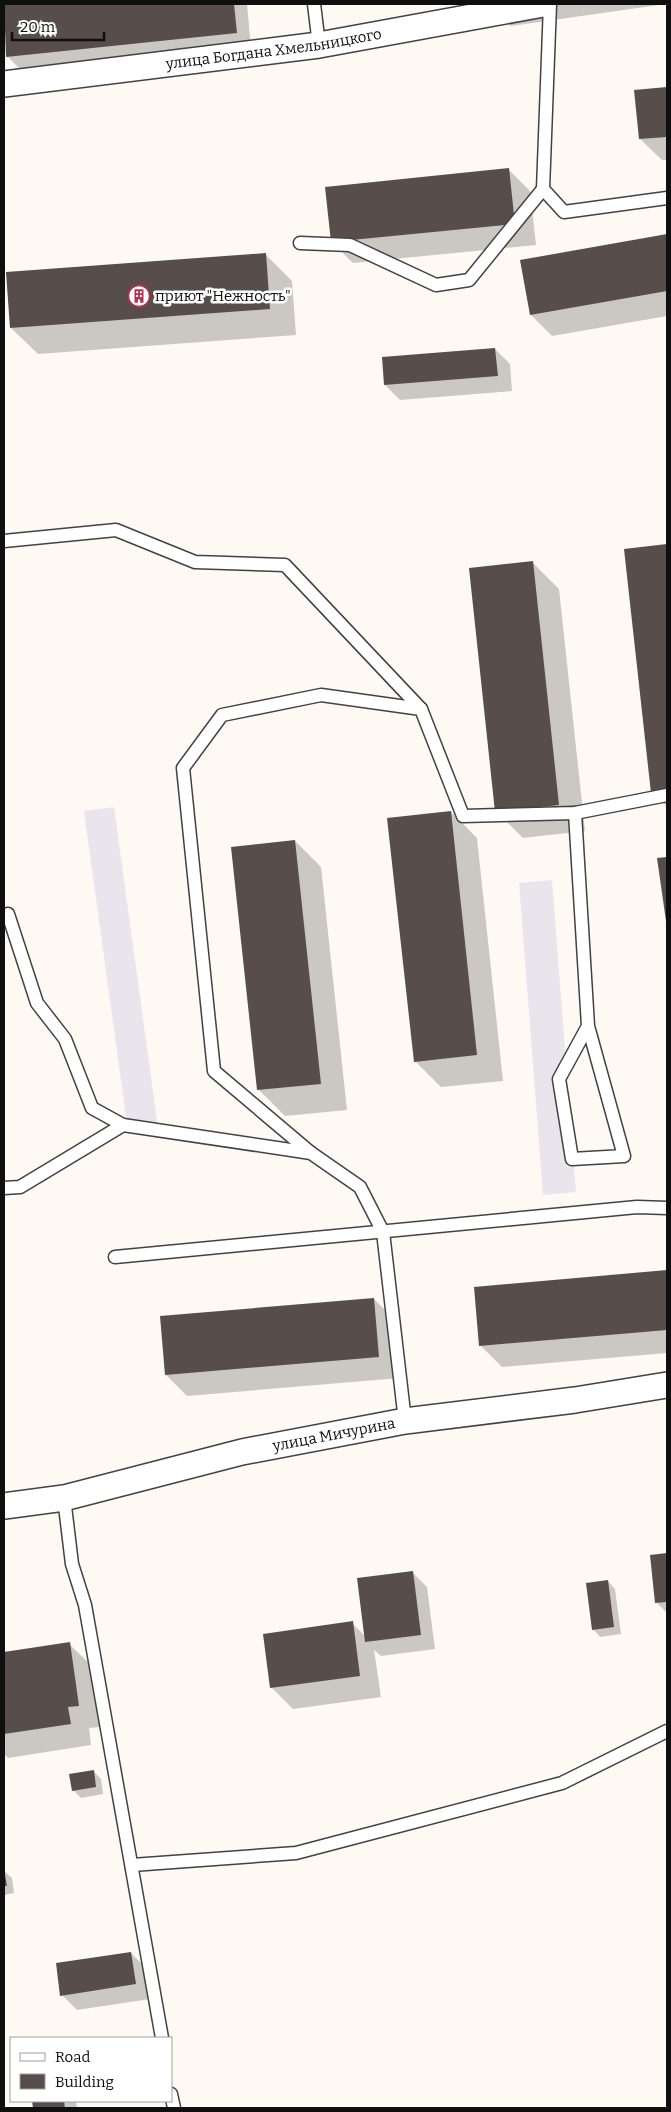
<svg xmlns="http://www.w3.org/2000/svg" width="671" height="2112" viewBox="0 0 671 2112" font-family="Bitter,serif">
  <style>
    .industrial { fill: #eae5ed }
    .shadow { fill: #0003 }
    .building { fill: #574e4c }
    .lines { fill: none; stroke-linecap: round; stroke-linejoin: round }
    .lane-casing { stroke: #424242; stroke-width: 15 }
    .street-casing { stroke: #424242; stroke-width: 28 }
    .lane { stroke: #fff; stroke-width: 12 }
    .street { stroke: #fff; stroke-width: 25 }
    .labels { text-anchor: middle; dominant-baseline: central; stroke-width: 5; stroke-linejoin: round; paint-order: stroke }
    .street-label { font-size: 15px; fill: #0f0f0f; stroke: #fff }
    .poi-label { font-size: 15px; fill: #0f0f0f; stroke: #fff; text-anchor: start }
  </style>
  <rect width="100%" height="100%" fill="#fef9f3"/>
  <g class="industrial">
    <polygon points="114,807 158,1128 128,1132 84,811"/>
    <polygon points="552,880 576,1192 543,1195 519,883"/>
  </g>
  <g class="shadow">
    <polygon points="4,4 247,4 251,48 23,72 8,57"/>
    <polygon points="489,4 666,4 511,26"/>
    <polygon points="667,88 667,160 662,160 640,139 636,91"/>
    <polygon points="509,170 530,191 536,245 353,263 332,242"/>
    <polygon points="667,235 667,316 552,336 531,315 521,261"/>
    <polygon points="265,254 292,281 296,335 38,354 11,328"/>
    <polygon points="495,349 510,364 512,391 400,400 385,385"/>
    <polygon points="667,545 667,807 652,792 626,550"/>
    <polygon points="533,563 559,589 585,831 523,838 497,812"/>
    <polygon points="451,812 477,838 503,1081 441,1087 415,1061"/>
    <polygon points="295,841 321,867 347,1110 285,1116 259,1090 232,848"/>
    <polygon points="667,858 667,921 658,859"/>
    <polygon points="667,1271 667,1353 502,1367 480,1345 475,1288"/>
    <polygon points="374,1299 395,1320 400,1378 187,1396 166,1375"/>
    <polygon points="667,1554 667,1613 657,1603 651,1556"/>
    <polygon points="412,1572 427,1587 435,1649 381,1656 374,1650 381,1697 293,1709 272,1688 264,1635 352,1623 365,1636"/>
    <polygon points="608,1581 615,1589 621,1634 600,1637 593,1629"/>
    <polygon points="69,1644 91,1665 100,1727 89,1728 91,1745 8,1758 4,1754 4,1654"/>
    <polygon points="93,1771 101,1779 103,1794 81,1798 73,1790"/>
    <polygon points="4,1871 12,1878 14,1893 4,1895"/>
    <polygon points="131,1953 146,1968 150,1999 77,2010 62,1995"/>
    <polygon points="33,2101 76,2101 77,2108 34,2108"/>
  </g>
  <g class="building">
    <polygon points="4,4 234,4 237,33 6,57"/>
    <polygon points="667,87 667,137 639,139 634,90"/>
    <polygon points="509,168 515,224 331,242 325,187"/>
    <polygon points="667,234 667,291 530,315 520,260"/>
    <polygon points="266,253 270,309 10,328 6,272"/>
    <polygon points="495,348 498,376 384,385 382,357"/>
    <polygon points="667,544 667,791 651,793 624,549"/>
    <polygon points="533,561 559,805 495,812 469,568"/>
    <polygon points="451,811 477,1055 414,1062 387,818"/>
    <polygon points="295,840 321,1084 257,1090 231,847"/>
    <polygon points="667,857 667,921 666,921 657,858"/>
    <polygon points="667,1270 667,1330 479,1346 474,1287"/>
    <polygon points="374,1298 379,1357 165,1375 160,1316"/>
    <polygon points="667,1553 667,1602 655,1603 650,1555"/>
    <polygon points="413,1571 421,1635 365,1642 357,1578"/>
    <polygon points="608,1580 614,1627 592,1630 586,1583"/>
    <polygon points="353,1621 360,1676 270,1688 263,1634"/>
    <polygon points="70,1642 79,1706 68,1707 71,1724 4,1734 4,1652"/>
    <polygon points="94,1770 96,1787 72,1791 69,1774"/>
    <polygon points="4,1869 7,1886 4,1886"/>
    <polygon points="131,1952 136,1984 60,1996 56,1963"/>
    <polygon points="32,2101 64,2101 65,2108 33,2108"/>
  </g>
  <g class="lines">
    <g class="lane-casing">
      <g id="lane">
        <polyline points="314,4 319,45"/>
        <polyline points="550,4 543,189 564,212 667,198"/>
        <polyline points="300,243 350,245 436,285 469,280 543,189"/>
        <polyline points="4,541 116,530 195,562 285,565 421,709"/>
        <polyline points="575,813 588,1026 624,1156 572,1159 559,1079 588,1026"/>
        <polyline points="8,914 37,1003 65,1039 92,1108 123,1125 311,1153 360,1187 383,1232 405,1421"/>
        <polyline points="311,1153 214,1071 183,768 222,715 321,695 421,709 463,816 575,813 667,795"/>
        <polyline points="4,1188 20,1187 123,1125"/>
        <polyline points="115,1257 637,1207 667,1208"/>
        <polyline points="64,1498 72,1564 85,1605 162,2038"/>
        <polyline points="132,1865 296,1853 562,1783 667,1731"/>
        <polyline points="171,2094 174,2108"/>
      </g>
    </g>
    <g class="street-casing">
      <g id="street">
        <path id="s1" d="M4,84l315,-39 224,-41"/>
        <path id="s2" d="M4,1506l60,-8 178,-46 163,-31 170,-21 92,-15"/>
      </g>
    </g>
    <use href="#lane" class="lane"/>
    <use href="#street" class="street"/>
  </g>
  <defs>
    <g id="building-ring" transform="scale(1.125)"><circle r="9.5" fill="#fff" stroke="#b53152" stroke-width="1.5"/><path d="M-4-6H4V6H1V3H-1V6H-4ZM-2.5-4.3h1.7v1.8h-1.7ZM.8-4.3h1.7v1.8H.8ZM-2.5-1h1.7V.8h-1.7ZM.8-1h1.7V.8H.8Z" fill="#b53152"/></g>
  </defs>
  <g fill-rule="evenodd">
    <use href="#building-ring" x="139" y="296"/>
  </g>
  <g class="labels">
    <g class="street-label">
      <text stroke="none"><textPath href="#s1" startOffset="272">улица Богдана Хмельницкого</textPath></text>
      <text stroke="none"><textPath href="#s2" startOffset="338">улица Мичурина</textPath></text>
    </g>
    <g class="poi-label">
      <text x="155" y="296">приют "Нежность"</text>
    </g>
  </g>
  <rect width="671" height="2112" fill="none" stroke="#0f0f0f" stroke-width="10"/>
  <rect x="10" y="2037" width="162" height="65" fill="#ffffff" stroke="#9f9f9f"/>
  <rect x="20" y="2053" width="25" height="8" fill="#ffffff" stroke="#9f9f9f"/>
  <text x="55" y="2062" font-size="15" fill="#0f0f0f">Road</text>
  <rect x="20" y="2074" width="25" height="15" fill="#574e4c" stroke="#9f9f9f"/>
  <text x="55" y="2087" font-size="15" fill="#0f0f0f">Building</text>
  <path d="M12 32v8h92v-8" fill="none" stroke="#0f0f0f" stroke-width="2.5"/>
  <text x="20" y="32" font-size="15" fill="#0f0f0f" stroke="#ffffff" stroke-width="4" paint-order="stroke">20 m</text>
</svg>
